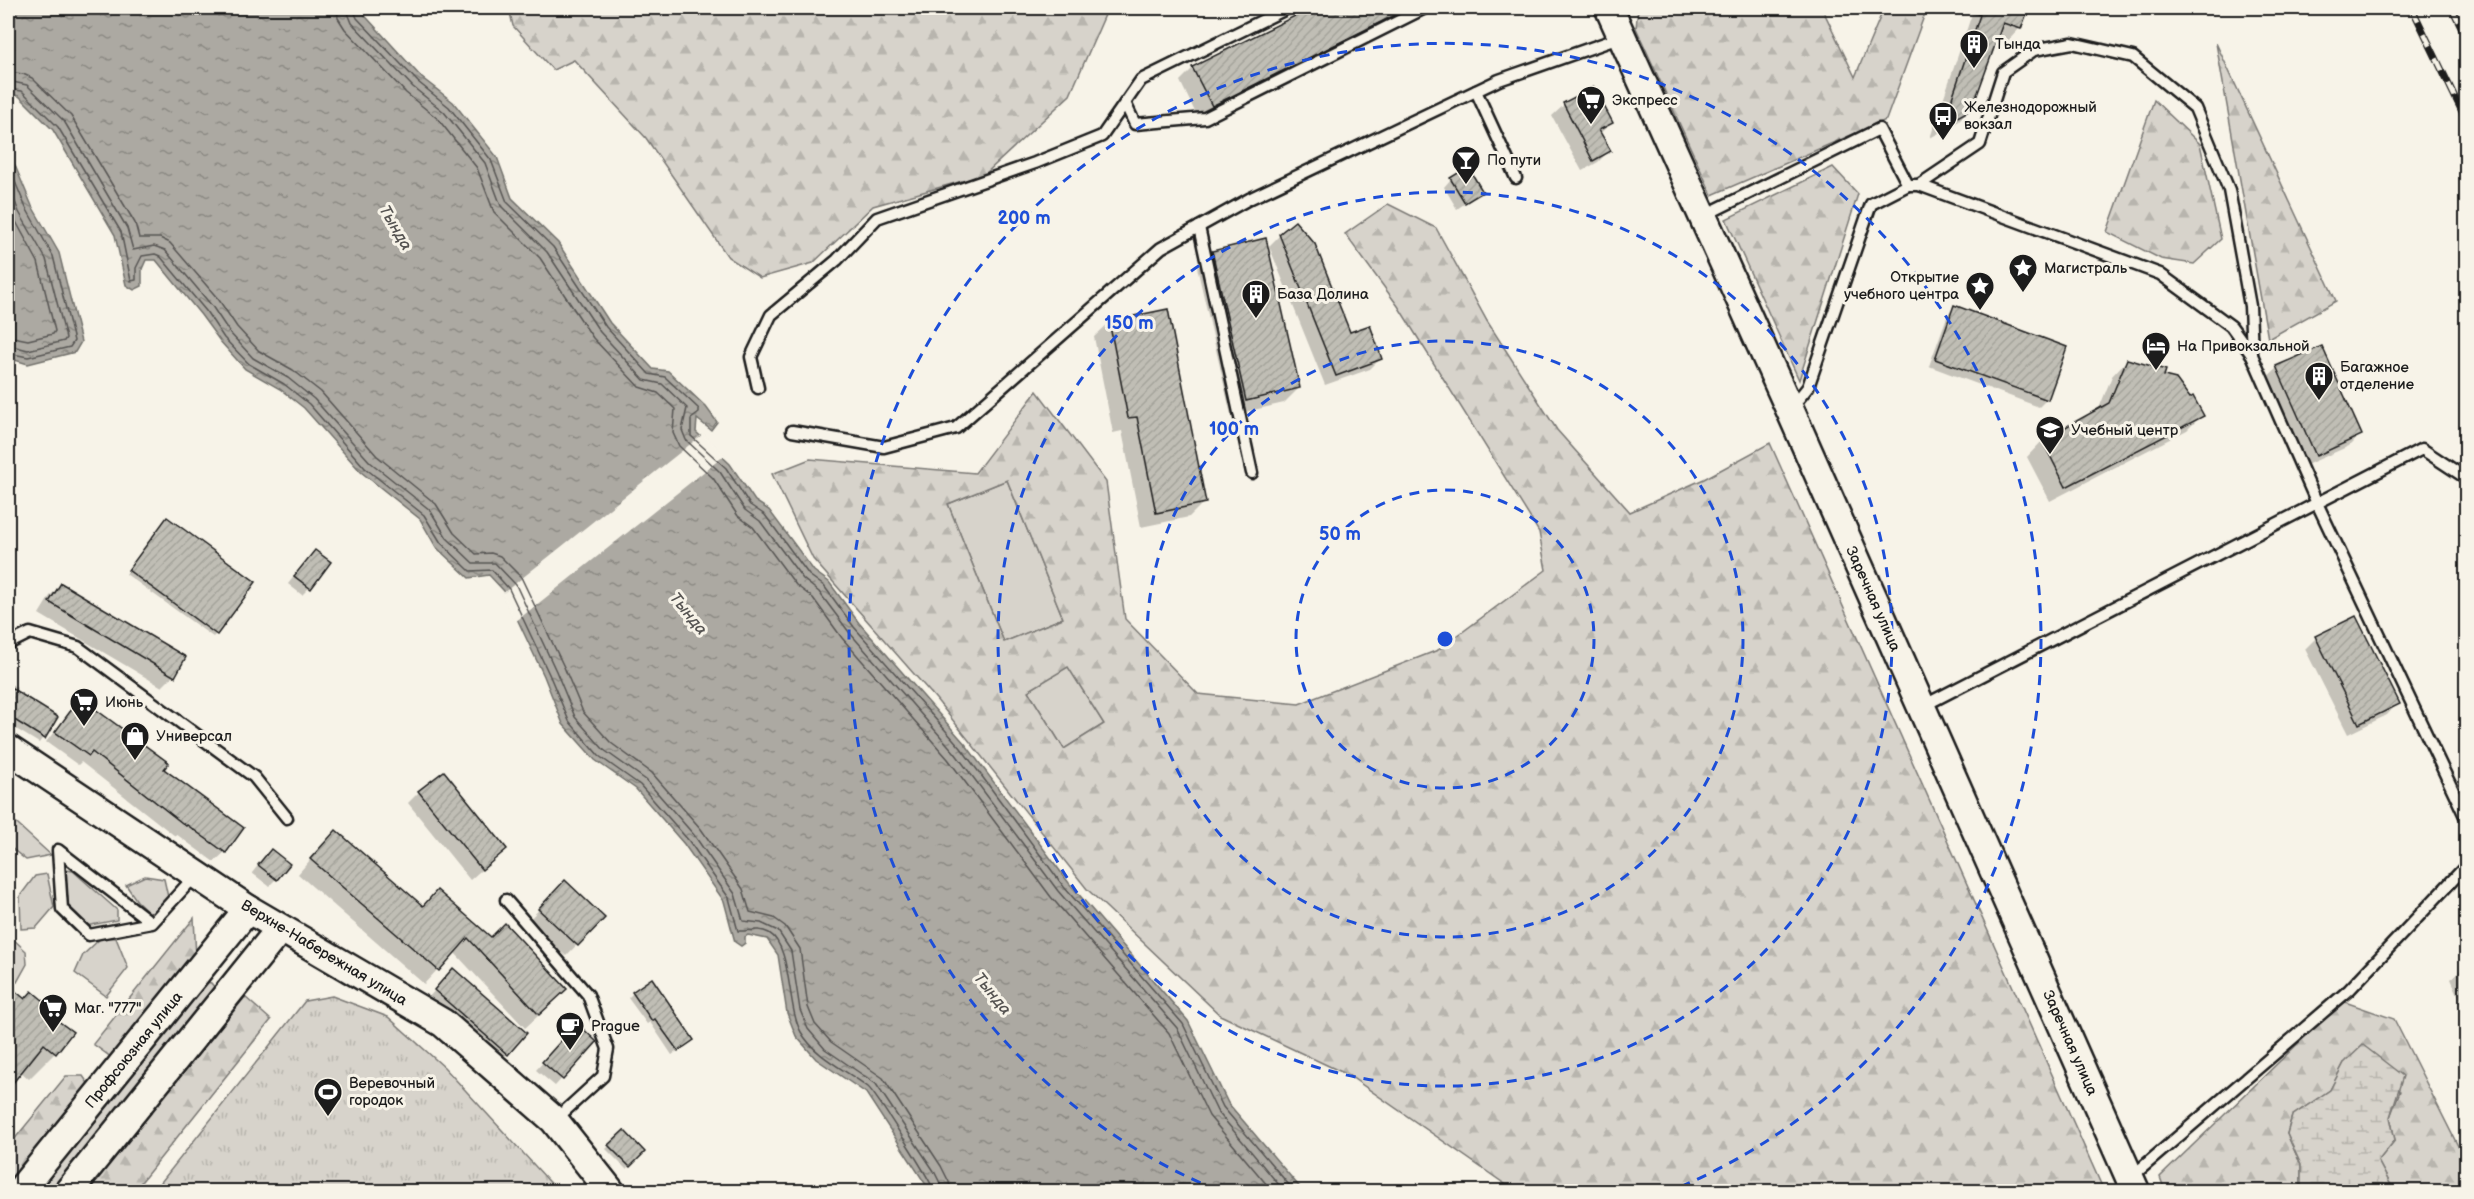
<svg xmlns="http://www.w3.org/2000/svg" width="2474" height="1199" viewBox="0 0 2474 1199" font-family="'Balsamiq Sans',sans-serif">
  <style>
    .grass { fill: #d7d3cb; stroke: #7a7874; stroke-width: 1.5 }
    .forest { fill: url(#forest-firs); stroke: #7a7874; stroke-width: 1.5; fill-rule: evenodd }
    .wetland { fill: url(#wetland-marsh); stroke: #7a7874; stroke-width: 1.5 }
    .park { fill: url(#park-tufts); stroke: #7a7874; stroke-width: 1.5 }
    .water { fill: url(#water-ripples); stroke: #72716c; stroke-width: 1.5 }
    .pier { fill: #f7f3e8 }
    .shadow { fill: #0003 }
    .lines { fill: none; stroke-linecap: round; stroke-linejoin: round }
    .shore { stroke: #565452; stroke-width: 1.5 }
    .building { fill: url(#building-hatch); stroke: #1c1c1c; stroke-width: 1.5 }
    .service-casing { stroke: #1c1c1c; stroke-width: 15 }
    .tertiary-casing { stroke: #1c1c1c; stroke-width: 32 }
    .service { stroke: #f7f3e8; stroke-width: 10 }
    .tertiary { stroke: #f7f3e8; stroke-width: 27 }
    .rail-casing { stroke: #1c1c1c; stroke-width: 7 }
    .rail { stroke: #f7f3e8; stroke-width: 4.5; stroke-dasharray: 14; stroke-linecap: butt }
    .ring { fill: none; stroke: #1d4ed8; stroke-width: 3; stroke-dasharray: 10 8 }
    .labels { text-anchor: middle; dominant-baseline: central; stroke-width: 6; stroke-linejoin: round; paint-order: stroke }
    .poi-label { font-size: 15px; fill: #1c1c1c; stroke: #f7f3e8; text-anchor: start }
    .street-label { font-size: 15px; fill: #1c1c1c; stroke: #f7f3e8 }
    .water-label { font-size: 16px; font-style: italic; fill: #565452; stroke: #f7f3e8 }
    .centre { fill: #1d4ed8; stroke: #f7f3e8; stroke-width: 3 }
    .ring-label { font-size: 18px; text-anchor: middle; font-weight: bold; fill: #1d4ed8; stroke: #f7f3e8; stroke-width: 6; stroke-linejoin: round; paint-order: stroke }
  </style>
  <defs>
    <pattern id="forest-firs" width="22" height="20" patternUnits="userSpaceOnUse" patternTransform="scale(1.5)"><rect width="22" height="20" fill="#d7d3cb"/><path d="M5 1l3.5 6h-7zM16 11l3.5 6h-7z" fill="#b8b5ae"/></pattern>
    <pattern id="wetland-marsh" width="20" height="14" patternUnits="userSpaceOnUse" patternTransform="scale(1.5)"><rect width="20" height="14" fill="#d7d3cb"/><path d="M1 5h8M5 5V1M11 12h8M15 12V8" fill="none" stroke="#b8b5ae"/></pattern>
    <pattern id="park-tufts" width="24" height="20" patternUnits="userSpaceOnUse" patternTransform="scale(1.5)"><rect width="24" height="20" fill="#d7d3cb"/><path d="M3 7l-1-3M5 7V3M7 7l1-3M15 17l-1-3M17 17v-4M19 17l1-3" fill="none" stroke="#b8b5ae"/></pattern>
    <pattern id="water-ripples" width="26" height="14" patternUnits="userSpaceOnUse" patternTransform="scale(1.5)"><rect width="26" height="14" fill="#aca9a2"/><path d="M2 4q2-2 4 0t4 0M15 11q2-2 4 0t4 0" fill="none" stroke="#8b8983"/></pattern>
    <pattern id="building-hatch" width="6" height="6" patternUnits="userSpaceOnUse" patternTransform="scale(1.5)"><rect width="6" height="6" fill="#c0beb5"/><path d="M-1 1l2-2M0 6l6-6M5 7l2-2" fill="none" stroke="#a4a39b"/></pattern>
  </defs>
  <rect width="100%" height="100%" fill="#f7f3e8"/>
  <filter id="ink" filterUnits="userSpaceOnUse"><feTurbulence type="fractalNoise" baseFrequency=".0167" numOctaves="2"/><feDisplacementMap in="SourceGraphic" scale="12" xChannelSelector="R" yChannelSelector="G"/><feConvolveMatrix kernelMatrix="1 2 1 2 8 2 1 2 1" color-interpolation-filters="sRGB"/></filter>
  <g filter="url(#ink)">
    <g class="grass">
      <polygon points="1007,480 1063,618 1004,642 948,504"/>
      <polygon points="1068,666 1104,724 1064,749 1028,691"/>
      <polygon points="8,816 51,855 26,860 10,847"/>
      <polygon points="66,870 73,871 117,910 117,920 86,926 68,907"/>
      <polygon points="47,874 54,907 36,928 21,929 20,896 35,876"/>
      <polygon points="145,876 164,879 168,897 152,915 137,901 126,885"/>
      <polygon points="102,937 116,938 128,968 106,996 75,973 83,955"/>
      <polygon points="12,938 26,951 27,964 17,982 8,975 8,944"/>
      <polygon points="206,982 211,983 215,988 214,993 53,1191 34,1192"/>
    </g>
    <g class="forest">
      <polygon points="509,8 1108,8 1070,95 984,175 873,206 813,263 760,278 728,257 646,138 574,60 553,70 513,26"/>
      <polygon points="1640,8 1822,8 1855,77 1884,8 1927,8 1886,120 1712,195 1636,28 1638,9"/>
      <polygon points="2216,43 2336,301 2268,339"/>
      <polygon points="2154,100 2200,144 2221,239 2194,264 2161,259 2107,232"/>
      <polygon points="1833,167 1858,194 1799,380 1726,219"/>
      <path d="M1388,204l48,24 51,93 70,109 73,82 74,-33 66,-36 334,748h-589l-167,-116 -128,-60 -133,-126 -151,-190 -123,-140 -41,-85 38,-15 165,14 62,-82 69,91 19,137 73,75 101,10 139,-54 108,-80 -7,-38 -141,-226 -53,-72zM1007,480l56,138 -59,24 -56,-138zM1068,667l36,57 -40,25 -36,-58z"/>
      <polygon points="194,918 196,958 115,1060 93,1044"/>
      <polygon points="245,997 271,1020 134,1191 87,1191"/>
      <polygon points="2342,1001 2394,1019 2466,1162 2466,1191 2394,1191 2378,1161 2395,1140 2390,1117 2400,1091 2344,1063 2330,1090 2292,1116 2287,1134 2301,1165 2301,1191 2165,1191 2160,1177"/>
      <polygon points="66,1076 83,1076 92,1089 8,1192 8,1147"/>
    </g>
    <polygon class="wetland" points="2363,1045 2403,1076 2390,1117 2395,1140 2378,1161 2394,1191 2301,1191 2301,1165 2287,1134 2292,1116 2330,1090 2344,1063"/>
    <polygon class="park" points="332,996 388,1017 444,1067 558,1191 154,1191 305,1001"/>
    <g class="water">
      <polygon points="8,8 358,8 422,78 453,102 497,157 512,198 558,243 610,323 653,369 668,371 706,407 717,422 711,430 697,419 696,432 730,464 755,501 769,510 814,571 829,582 859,623 966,745 1069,883 1188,1021 1228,1103 1303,1191 930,1191 866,1093 816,1059 796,1036 787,1013 778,955 767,939 748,935 745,937 745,943 741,946 735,942 724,901 684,844 636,789 595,760 563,724 544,676 504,591 489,575 469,578 436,547 420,519 361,472 304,408 280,389 245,369 220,341 201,315 156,260 146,260 142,269 142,286 134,290 126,285 115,235 53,130 19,96 8,94"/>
      <polygon points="8,149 32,206 59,253 81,342 75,352 28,364 8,358"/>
    </g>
    <polygon class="pier" points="703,434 725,455 515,622 502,594"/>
    <g class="shadow">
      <polygon points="1314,8 1432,8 1198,118 1180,81 1193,68"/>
      <polygon points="1486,8 1498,8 1488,12"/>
      <polygon points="1974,8 2027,8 2020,28 2005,44 1995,40 1970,109 1955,124 1930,138"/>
      <polygon points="1593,89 1611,122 1600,134 1609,151 1598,162 1582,171 1552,116 1564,105"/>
      <polygon points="1451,179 1481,192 1457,209 1444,187"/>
      <polygon points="1280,235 1349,334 1381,358 1370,369 1325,385 1269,246"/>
      <polygon points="1213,252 1299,388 1284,403 1231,415 1197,267"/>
      <polygon points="1955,307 2065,348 2046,400 2039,407 1929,366 1948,314"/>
      <polygon points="1110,322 1204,502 1189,517 1141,527 1122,431 1113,433 1094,337"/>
      <polygon points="2322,348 2360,435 2349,446 2304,466 2265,379 2277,368"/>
      <polygon points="2127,360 2163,377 2202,415 2187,430 2050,501 2027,457 2042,441 2098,411 2112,376"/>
      <polygon points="164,522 216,634 213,637 126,574"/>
      <polygon points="308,559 309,588 302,595 288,584"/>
      <polygon points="61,585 173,676 162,687 39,614 50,596"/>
      <polygon points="2316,638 2398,703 2387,715 2348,734 2305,649"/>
      <polygon points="8,682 17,688 14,692 56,718 39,743 8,724"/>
      <polygon points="80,700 162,769 225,852 214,862 176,834 175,836 81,762 78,765 46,742"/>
      <polygon points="419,792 505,849 470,880 408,803"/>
      <polygon points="323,845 422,907 437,892 552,1003 525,1028 454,952 424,984 298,874"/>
      <polygon points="264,858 276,879 269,886 252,873"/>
      <polygon points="554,894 603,918 566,956 528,921"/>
      <polygon points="2466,964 2466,963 2466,1012 2451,979"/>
      <polygon points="446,978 507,1054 500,1061 428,998"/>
      <polygon points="8,987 24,1000 44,1012 55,1053 29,1079 20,1071 8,1086"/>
      <polygon points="633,993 692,1040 672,1055 650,1022 647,1024 628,998"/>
      <polygon points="570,1033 595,1042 555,1086 536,1070"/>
      <polygon points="624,1132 643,1152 626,1169 606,1149"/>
    </g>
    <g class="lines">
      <g class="shore">
        <polyline points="337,8 338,18 345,29 406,93 438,119 477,168 494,212 540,258 593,338 639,387 658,393 675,409 673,433 679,446 713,478 738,516 753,527 796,585 813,598 842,638 948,759 1051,897 1169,1033 1209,1116 1273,1192"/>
        <polyline points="346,8 352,23 413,87 444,112 485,163 501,206 547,252 600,332 644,380 662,384 687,408 682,430 686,440 720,472 745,510 760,521 803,579 819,592 849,632 955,753 1058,891 1177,1028 1217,1111 1285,1192"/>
        <polyline points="353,8 357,18 418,82 449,107 491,160 507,202 553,247 606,327 649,374 665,377 699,409 699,413 691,419 691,436 726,468 750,505 765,515 809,575 824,586 854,627 961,748 1064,887 1183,1024 1223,1107 1295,1192"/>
        <polyline points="8,72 23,74 32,78 71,116 135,223 139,238 160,238 170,243 219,300 237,327 259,351 293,370 321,392 377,456 436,504 454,533 476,554 491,553 500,556 521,577 564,667 583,712 611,743 652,773 701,829 743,889 750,912 774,918 785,926 800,949 808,1007 815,1024 831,1042 883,1078 941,1166 949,1182 951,1192"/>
        <polyline points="8,81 27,85 64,121 127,228 133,250 154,246 165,250 212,306 230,333 253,358 288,378 314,399 370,462 430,510 447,538 473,563 495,563 516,585 556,671 575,717 604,750 646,780 694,835 735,894 743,921 761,923 778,931 791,951 800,1010 808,1029 825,1049 876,1084 934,1171 941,1185 942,1192"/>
        <path d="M8,89l14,2 36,36 63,105 10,49 5,-1v-12l6,-12 13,-2 5,2 46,55 18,27 25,26 35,20 25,20 56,64 59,47 17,28 29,28 22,-1 17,19 40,85 20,47 30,35 41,29 49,56 40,57 9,33c10,1 20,-4 31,2 23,13 18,75 32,99 15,26 44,37 67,55 7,6 66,97 66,105"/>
        <polyline points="8,165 26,208 53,256 74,341 70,347 28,357 8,353"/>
        <polyline points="8,184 19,212 46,259 66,338 64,341 28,350 8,345"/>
        <polyline points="8,207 38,262 55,331 53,334 28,340 8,336"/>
      </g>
    </g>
    <g class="building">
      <polygon points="1311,8 1409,8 1212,106 1192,67"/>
      <polygon points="1966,8 2029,8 2021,29 2003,23 1972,109 1943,125 1980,15 1966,10"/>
      <polygon points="1594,87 1613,123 1599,130 1611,151 1593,161 1563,103"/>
      <polygon points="1468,167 1483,192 1465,203 1450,178"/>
      <polygon points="1295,221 1315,244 1350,332 1370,325 1382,359 1336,376 1279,234"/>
      <polygon points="1266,238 1300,388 1246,401 1212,251"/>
      <polygon points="1954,305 2067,347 2048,400 1935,359"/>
      <polygon points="1168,309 1206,503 1156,513 1137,417 1128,418 1109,321"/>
      <polygon points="2322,346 2362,435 2316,456 2276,366"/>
      <polygon points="2127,359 2166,370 2164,376 2176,379 2190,398 2193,396 2204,416 2066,487 2042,440 2109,403"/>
      <polygon points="167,517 256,582 217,635 128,570"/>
      <polygon points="315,550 331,562 311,589 294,576"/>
      <polygon points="61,583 186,657 175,677 49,602"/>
      <polygon points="2356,616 2400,704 2359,724 2315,636"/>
      <polygon points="8,686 58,717 45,739 8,716"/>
      <polygon points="80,698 169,763 164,769 244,828 226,853 187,825 186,826 92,752 89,756 55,732"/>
      <polygon points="444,771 507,849 482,870 418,791"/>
      <polygon points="336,830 423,906 437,890 491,937 505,923 567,989 539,1015 468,938 439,971 310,859"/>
      <polygon points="271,849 290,864 277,880 258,865"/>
      <polygon points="565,880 605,918 578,946 538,909"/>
      <polygon points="453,968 527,1033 508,1055 434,990"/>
      <polygon points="652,978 694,1040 678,1051 655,1019 652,1021 632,992"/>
      <polygon points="8,985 25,999 32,991 51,1007 46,1012 73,1032 56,1054 44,1044 8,1089"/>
      <polygon points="577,1023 597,1042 563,1080 542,1062"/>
      <polygon points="624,1130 645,1152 630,1167 608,1145"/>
    </g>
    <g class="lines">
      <g class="service-casing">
        <g id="service">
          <polyline points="1476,91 1516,178"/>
          <polyline points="1125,103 1135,124 1205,118 1425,8"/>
          <polyline points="1908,185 1919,185 2160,274 2231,326 2252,355 2316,501 2466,818"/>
          <polyline points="1919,185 1980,144 2003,72 2034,50 2072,43 2133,57 2195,108 2229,190 2250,306 2252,354"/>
          <polyline points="1703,216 1879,129 1908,185 1871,204 1808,387 1791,408"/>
          <polyline points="1199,227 1252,473"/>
          <polyline points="758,388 751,357 771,315 837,260 877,218 1035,163 1102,136 1141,80 1288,8"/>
          <polyline points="792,431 884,447 956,428 1161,248 1249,199 1499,80 1622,37"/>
          <polyline points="8,644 30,633 78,647 254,777 287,818"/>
          <polyline points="1923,706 2422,449 2466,478"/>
          <polyline points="506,900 588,995 608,1049 603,1076 555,1120"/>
          <polyline points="152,923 58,850 62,909 89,935 152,923 195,876"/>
          <polyline points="2130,1178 2349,990 2466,866"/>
        </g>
      </g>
      <g class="tertiary-casing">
        <g id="tertiary">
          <polyline points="1609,8 1790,410 2136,1192"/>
          <polyline points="8,749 248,909 443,1023 554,1120 611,1192"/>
          <polyline points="19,1192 248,909"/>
          <polyline points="68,1192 280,929"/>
        </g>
      </g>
      <use href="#service" class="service"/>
      <use href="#tertiary" class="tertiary"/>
      <g class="rail-casing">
        <g id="rail">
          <polyline points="2412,8 2466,120"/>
          <polyline points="2452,8 2466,37"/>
        </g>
      </g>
      <use href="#rail" class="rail"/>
    </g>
  </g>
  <g class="ring">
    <circle cx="1445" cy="639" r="149"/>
    <circle cx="1445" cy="639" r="298"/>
    <circle cx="1445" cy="639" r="447"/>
    <path d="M1217 1190A596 596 0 1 1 1673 1190"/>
  </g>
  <defs>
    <g id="building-pin" transform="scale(1.5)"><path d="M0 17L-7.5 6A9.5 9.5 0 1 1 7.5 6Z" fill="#1c1c1c" stroke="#f7f3e8"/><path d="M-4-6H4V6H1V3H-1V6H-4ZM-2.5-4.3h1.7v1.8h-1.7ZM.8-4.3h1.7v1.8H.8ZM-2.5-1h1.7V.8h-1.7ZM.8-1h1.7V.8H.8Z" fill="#fff"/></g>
    <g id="supermarket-pin" transform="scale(1.5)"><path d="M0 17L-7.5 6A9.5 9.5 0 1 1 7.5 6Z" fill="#1c1c1c" stroke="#f7f3e8"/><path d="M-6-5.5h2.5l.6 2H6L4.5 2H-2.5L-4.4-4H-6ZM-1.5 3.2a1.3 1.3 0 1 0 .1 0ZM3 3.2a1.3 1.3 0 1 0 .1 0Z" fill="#fff"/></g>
    <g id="bus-pin" transform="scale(1.5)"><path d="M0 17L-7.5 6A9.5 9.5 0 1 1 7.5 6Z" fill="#1c1c1c" stroke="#f7f3e8"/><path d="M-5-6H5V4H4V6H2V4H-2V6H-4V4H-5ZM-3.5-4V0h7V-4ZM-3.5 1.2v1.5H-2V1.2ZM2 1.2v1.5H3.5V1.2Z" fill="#fff"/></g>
    <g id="bar-pin" transform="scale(1.5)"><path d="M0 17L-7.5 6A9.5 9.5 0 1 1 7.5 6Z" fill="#1c1c1c" stroke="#f7f3e8"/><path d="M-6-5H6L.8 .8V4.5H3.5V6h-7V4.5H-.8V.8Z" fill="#fff"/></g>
    <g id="sight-pin" transform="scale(1.5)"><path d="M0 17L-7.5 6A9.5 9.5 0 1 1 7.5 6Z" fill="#1c1c1c" stroke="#f7f3e8"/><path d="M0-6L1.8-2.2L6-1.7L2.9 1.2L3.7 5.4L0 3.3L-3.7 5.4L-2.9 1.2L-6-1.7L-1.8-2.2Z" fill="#fff"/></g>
    <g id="hotel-pin" transform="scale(1.5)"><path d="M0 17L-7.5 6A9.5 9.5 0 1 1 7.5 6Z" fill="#1c1c1c" stroke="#f7f3e8"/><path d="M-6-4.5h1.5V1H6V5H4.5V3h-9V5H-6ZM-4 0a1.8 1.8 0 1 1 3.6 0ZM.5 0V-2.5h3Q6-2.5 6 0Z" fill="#fff"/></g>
    <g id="university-pin" transform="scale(1.5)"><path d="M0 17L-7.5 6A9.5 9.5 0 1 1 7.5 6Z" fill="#1c1c1c" stroke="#f7f3e8"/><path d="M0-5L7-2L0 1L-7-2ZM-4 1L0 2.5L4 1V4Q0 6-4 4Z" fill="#fff"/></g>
    <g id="shop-pin" transform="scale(1.5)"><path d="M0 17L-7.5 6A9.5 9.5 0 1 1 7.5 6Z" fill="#1c1c1c" stroke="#f7f3e8"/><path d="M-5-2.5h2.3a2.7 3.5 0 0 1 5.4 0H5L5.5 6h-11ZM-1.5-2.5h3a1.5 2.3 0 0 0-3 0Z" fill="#fff"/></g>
    <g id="cafe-pin" transform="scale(1.5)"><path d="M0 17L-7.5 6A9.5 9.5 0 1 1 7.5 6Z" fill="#1c1c1c" stroke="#f7f3e8"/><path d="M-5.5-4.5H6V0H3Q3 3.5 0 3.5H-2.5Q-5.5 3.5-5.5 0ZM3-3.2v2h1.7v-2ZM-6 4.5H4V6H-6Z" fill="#fff"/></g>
    <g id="stadium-pin" transform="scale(1.5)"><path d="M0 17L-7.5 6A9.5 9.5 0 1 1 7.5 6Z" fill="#1c1c1c" stroke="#f7f3e8"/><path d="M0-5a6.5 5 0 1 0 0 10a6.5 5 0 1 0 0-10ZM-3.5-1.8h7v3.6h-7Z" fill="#fff"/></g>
  </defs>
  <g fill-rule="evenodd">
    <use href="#building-pin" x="1974" y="44"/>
    <use href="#supermarket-pin" x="1591" y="100"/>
    <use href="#bus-pin" x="1943" y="116"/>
    <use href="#bar-pin" x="1466" y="160"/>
    <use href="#sight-pin" x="2023" y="268"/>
    <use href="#sight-pin" x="1980" y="286"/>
    <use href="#building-pin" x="1256" y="294"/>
    <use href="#hotel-pin" x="2156" y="346"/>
    <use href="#building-pin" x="2319" y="376"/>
    <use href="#university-pin" x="2050" y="430"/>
    <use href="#supermarket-pin" x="84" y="702"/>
    <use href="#shop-pin" x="135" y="736"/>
    <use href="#supermarket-pin" x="53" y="1008"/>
    <use href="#cafe-pin" x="570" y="1026"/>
    <use href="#stadium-pin" x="328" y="1092"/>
  </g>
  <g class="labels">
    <g class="poi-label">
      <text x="1995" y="44">Тында</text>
      <text x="1612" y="100">Экспресс</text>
      <text x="1964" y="107">Железнодорожный<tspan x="1964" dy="17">вокзал</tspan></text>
      <text x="1487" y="160">По пути</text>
      <text x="2044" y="268">Магистраль</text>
      <text x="1959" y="277" text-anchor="end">Открытие<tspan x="1959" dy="17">учебного центра</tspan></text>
      <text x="1277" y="294">База Долина</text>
      <text x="2177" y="346">На Привокзальной</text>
      <text x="2340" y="367">Багажное<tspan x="2340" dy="17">отделение</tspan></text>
      <text x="2071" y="430">Учебный центр</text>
      <text x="105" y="702">Июнь</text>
      <text x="156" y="736">Универсал</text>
      <text x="74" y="1008">Маг. "777"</text>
      <text x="591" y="1026">Prague</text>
      <text x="349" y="1083">Веревочный<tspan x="349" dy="17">городок</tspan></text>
    </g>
    <g class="street-label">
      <text transform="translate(1873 599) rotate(66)">Заречная улица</text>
      <text transform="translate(324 953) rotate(31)">Верхне-Набережная улица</text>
      <text transform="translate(2070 1043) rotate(66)">Заречная улица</text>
      <text transform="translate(134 1050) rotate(-51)">Профсоюзная улица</text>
    </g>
    <g class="water-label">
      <text transform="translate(395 228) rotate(60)">Тында</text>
      <text transform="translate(688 614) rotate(51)">Тында</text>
      <text transform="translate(992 994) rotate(51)">Тында</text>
    </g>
  </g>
  <circle cx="1445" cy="639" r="9" class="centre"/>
  <g class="ring-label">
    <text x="1024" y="224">200 m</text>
    <text x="1129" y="329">150 m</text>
    <text x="1234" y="435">100 m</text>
    <text x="1340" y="540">50 m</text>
  </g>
  <rect width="2474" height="1199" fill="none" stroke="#f7f3e8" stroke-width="30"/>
  <rect x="15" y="15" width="2444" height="1169" fill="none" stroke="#1c1c1c" stroke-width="2" filter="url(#ink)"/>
</svg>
